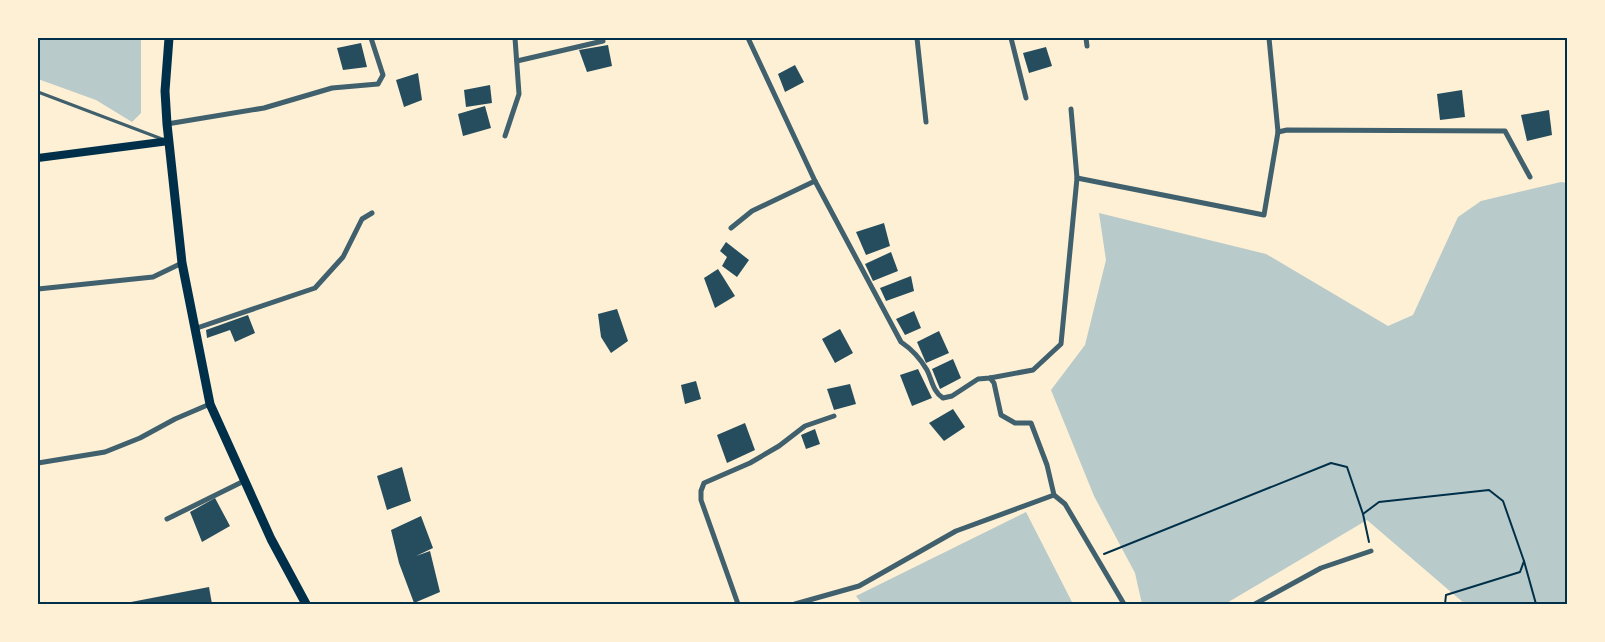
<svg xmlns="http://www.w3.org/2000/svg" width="1605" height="642" viewBox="0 0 1605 642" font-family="'Nunito Sans',sans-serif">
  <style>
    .green { fill: #b9caca }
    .building { fill: #264d5e }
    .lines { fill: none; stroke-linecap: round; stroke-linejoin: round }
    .path { stroke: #003049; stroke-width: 2 }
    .service { stroke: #3f606c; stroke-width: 3 }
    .minor { stroke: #3f606c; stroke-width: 5 }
    .secondary { stroke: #003049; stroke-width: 8 }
    .trunk { stroke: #003049; stroke-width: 9 }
    .neatline { fill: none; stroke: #003049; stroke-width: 2 }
  </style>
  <rect width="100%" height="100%" fill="#fdf0d5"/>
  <g class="green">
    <polygon points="38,38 141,38 141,113 132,122 96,100 38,79"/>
    <polygon points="1561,182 1567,183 1567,604 1465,604 1367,520 1225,604 1142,604 1135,573 1094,496 1051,390 1085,345 1106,260 1099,213 1266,254 1388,326 1413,315 1458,217 1481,201"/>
    <polygon points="1026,512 1073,604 862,604 856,596"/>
  </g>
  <g class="building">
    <polygon points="361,43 367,67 343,70 337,48"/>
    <polygon points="608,45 612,66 587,72 579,50"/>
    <polygon points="1046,47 1052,66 1029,73 1023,53"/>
    <polygon points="795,65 804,82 785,92 778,74"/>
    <polygon points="418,73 422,100 404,107 396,80"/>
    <polygon points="490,85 492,103 466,107 464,90"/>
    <polygon points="1462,90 1465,117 1440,120 1437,94"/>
    <polygon points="485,106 491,128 463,136 458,114"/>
    <polygon points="1549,110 1552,135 1527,141 1521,115"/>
    <polygon points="884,223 890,246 866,255 856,232"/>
    <polygon points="726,242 749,260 737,277 722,266 727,257 720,251"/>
    <polygon points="891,252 898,271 873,281 865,264"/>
    <polygon points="718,269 735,296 715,308 704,278"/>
    <polygon points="911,276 914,291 886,301 880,288"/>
    <polygon points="617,309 628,341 611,353 601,337 598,314"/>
    <polygon points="914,311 921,328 905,335 896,319"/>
    <polygon points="248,315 255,333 235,342 230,330 207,338 206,330"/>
    <polygon points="840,329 853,353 835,363 822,339"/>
    <polygon points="939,331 949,353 926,363 917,342"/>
    <polygon points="953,359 961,378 940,389 932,369"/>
    <polygon points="918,369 932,398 912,406 900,375"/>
    <polygon points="696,381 701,399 685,404 681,385"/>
    <polygon points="850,384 856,404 834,410 827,389"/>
    <polygon points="953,409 965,427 944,441 929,423"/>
    <polygon points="745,423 755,450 727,463 717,435"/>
    <polygon points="815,429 820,444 806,449 801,435"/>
    <polygon points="402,467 411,501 387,510 377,476"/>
    <polygon points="215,498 230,526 202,542 190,512"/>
    <polygon points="421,516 433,548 416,556 430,551 440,592 414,603 399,563 391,530"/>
    <polygon points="209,587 212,604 131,604 131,602"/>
  </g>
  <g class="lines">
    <g class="path">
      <polyline points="1363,514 1379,502 1489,490 1503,501 1524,561 1520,572 1446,595 1445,604"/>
      <polyline points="1104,554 1331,463 1347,467 1363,514 1369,542"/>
      <polyline points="1524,561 1536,604"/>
    </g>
    <polyline class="service" points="38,92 162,139"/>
    <g class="minor">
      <path d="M748,38l67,143 86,161c12,8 19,16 26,28 5,10 6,22 16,28l9,-2 26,-17 12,-1 43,-8 28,-26 16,-166 -6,-69"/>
      <polyline points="917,38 926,122"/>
      <polyline points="1011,38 1026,98"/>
      <polyline points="1086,38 1087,46"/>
      <polyline points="1269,38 1278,132"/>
      <polyline points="517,61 603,41"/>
      <polyline points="167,124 264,108 332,88 378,84 383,75 371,38"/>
      <polyline points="505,136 519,94 515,38"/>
      <polyline points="1077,178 1264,215 1278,132 1287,130 1505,131 1530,177"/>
      <polyline points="731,228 752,211 815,181"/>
      <polyline points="38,289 153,277 182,263"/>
      <polyline points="194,329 315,288 343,257 362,219 372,213"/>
      <polyline points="990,378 994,383 1001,415 1015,423 1031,423 1047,465 1054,495 1065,504 1124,604"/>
      <polyline points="38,463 105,452 140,438 175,419 210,404"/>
      <polyline points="167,519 244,481"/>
      <polyline points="738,604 701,500 701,491 704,483 750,463 779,446 805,426 834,416"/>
      <polyline points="795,604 859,586 956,531 1054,495"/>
      <polyline points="1255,604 1321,568 1371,551"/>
    </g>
    <polyline class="secondary" points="38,158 169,141"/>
    <polyline class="trunk" points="169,38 165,91 167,124 182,263 210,404 271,539 306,604"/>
  </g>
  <rect width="1605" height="642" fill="none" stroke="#fdf0d5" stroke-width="78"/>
  <rect x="39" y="39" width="1527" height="564" class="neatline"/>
</svg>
